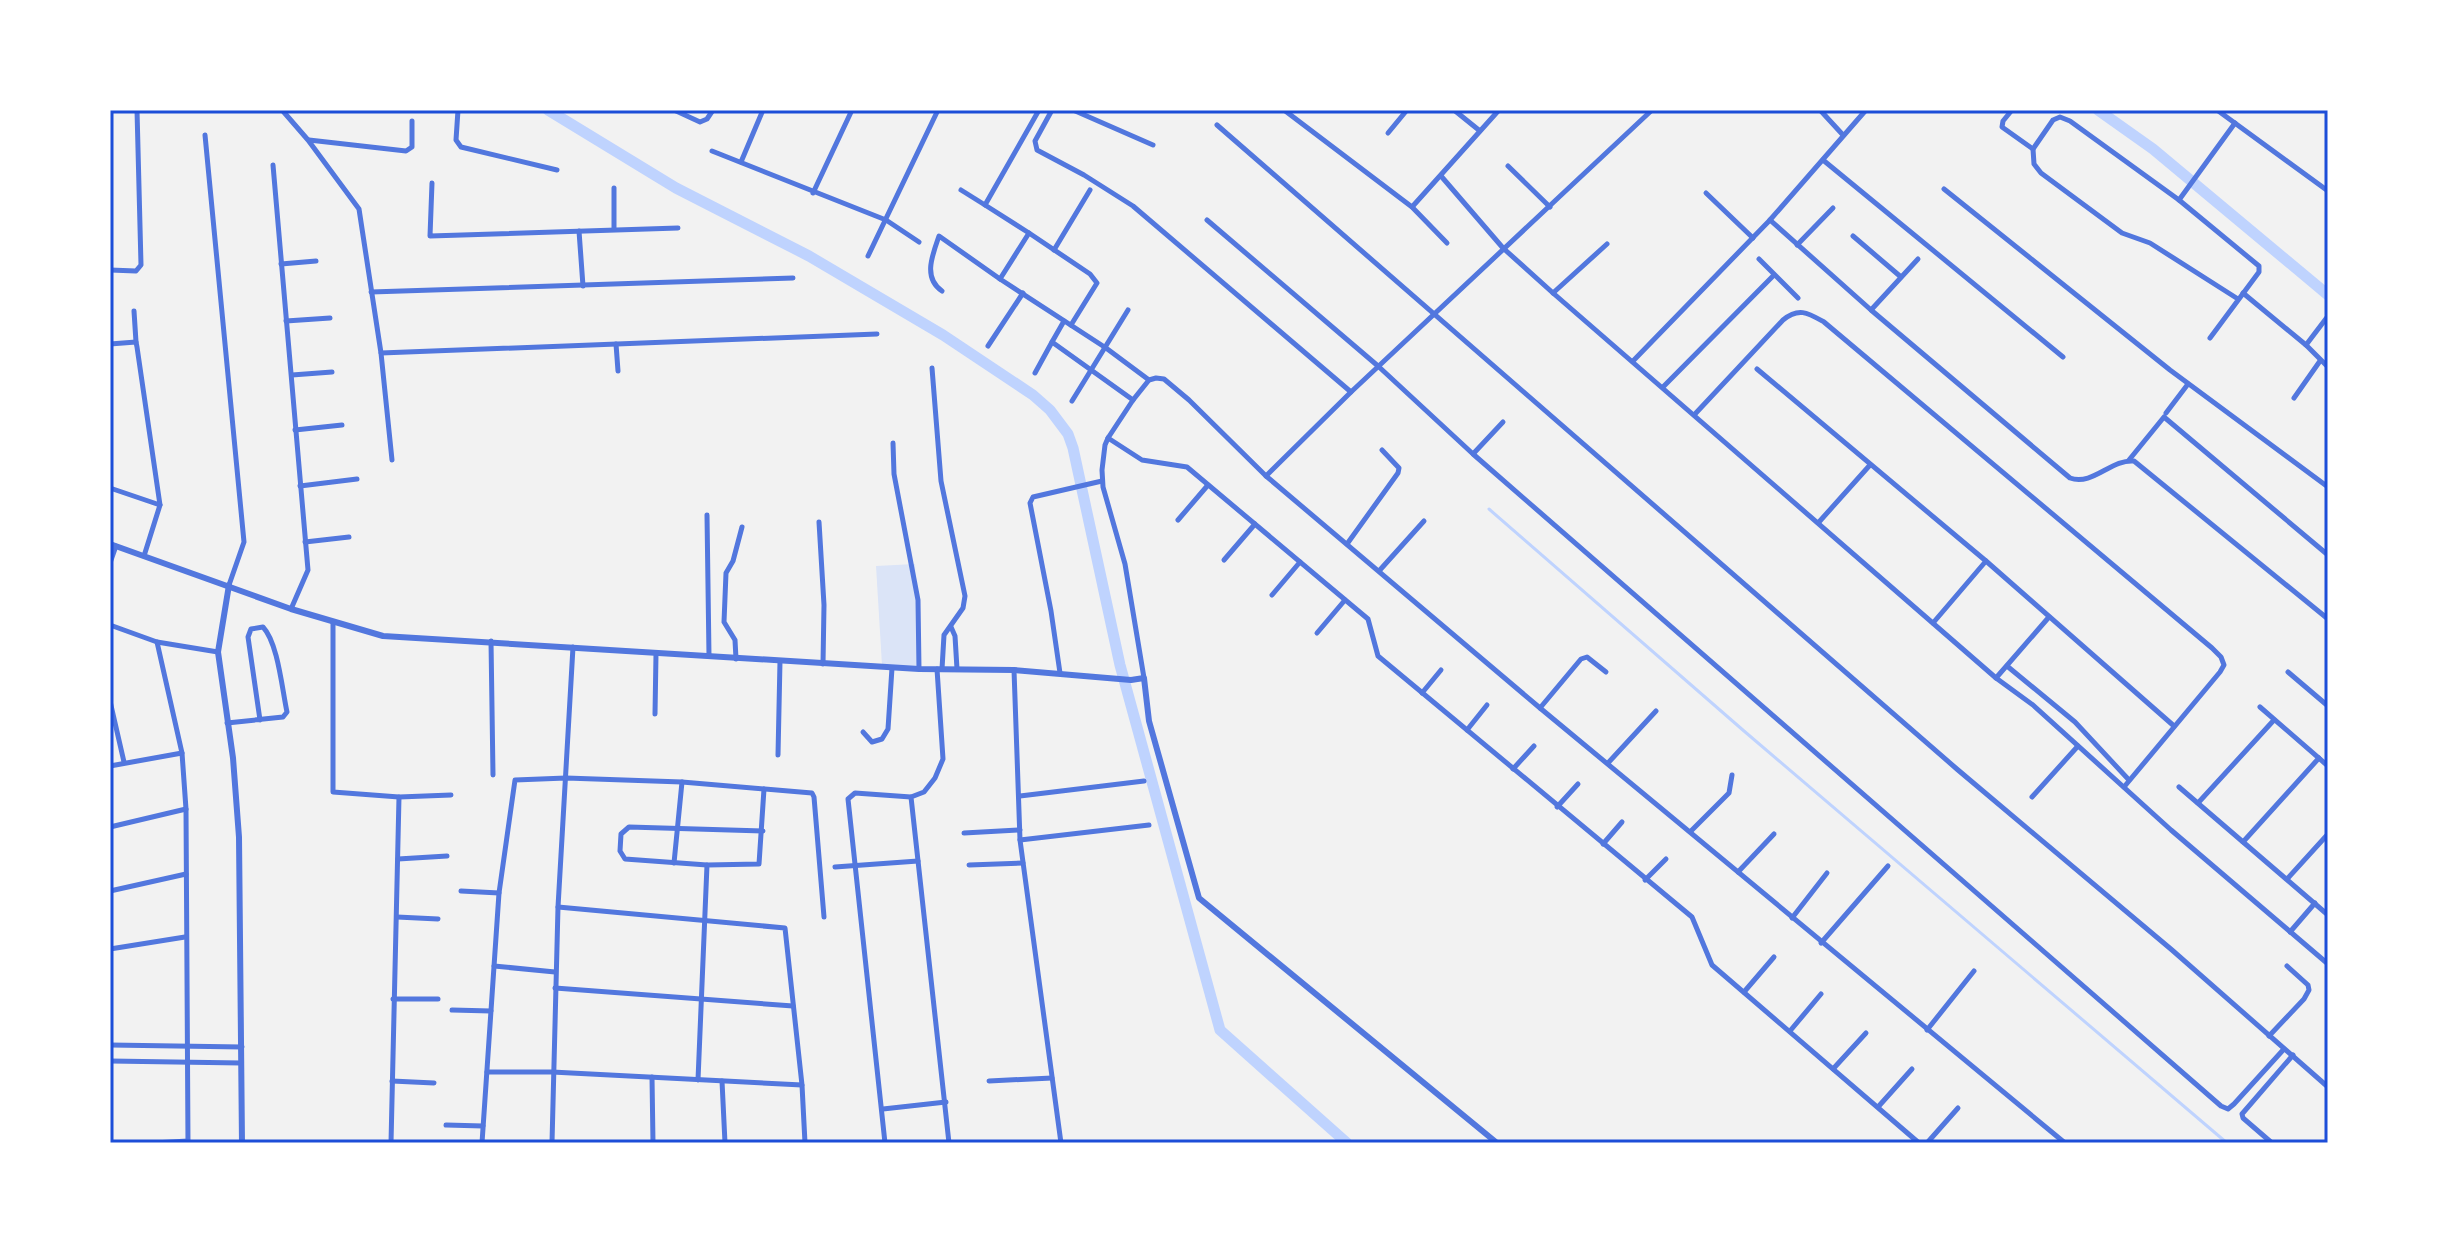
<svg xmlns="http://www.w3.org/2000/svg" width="2438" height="1253" viewBox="0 0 2438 1253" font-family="Barlow,sans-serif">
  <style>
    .green { fill: #dbe4f7 }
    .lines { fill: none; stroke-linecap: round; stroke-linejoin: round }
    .stream { stroke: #bfd3fe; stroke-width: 3 }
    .canal { stroke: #bfd3fe; stroke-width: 11 }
    .minor { stroke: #5277de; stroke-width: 5 }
    .tertiary { stroke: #5277de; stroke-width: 6 }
    .neatline { fill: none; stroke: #1d4ed8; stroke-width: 3 }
  </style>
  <rect width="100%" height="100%" fill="#f2f2f2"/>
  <polygon class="green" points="915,564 919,669 882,665 876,566"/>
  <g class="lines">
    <polyline class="stream" points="1489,509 1744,731 2227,1143"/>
    <g class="canal">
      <polyline points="548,110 676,188 809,256 943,335 1033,395 1050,410 1068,434 1073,448 1120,665 1220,1030 1347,1143"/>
      <polyline points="2098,110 2153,149 2328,295"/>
    </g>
    <g class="minor">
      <polyline points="282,110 308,140 359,209 381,353 392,460"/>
      <polyline points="458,110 456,140 461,147 557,170"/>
      <polyline points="674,110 700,122 707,119 713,110"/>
      <polyline points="1039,110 985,205 1029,233 1000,279 1106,348 1149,380"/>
      <polyline points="1052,110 1035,141 1037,150 1084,175 1133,206 1351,392"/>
      <polyline points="1073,110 1153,145"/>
      <polyline points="1284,110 1412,207 1447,243"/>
      <polyline points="1454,110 1480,131"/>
      <polyline points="1820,110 1843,135"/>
      <polyline points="2012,110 2003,121 2002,127 2033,149"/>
      <polyline points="2217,110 2328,191"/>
      <polyline points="1217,125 1958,770 2172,950 2328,1087"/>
      <polyline points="1388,133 1407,110"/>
      <polyline points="205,135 244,542 229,585"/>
      <polyline points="309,140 406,151 412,147 412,121"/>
      <polyline points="712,151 886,220 919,242"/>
      <polyline points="1823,160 2063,357"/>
      <polyline points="741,162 763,110"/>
      <polyline points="273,165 308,570 291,609"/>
      <polyline points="1508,166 1550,207"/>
      <polyline points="1441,176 1503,248 1553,293 1996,678 2033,705 2171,830 2328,964"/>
      <polyline points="432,183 430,236 678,228"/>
      <polyline points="614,188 614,229"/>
      <polyline points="1944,189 2170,370 2328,487"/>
      <polyline points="961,190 985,205"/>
      <polyline points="813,193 852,110"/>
      <polyline points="1706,193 1753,238"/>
      <polyline points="2179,200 2235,123"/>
      <polyline points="1412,207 1499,110"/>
      <polyline points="1207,220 1378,366 1473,454 2221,1106 2228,1109 2234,1104 2284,1049"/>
      <path d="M1770,220l101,90 199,168c23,8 41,-19 64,-17l194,158"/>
      <polyline points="579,231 583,286"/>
      <polyline points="1029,233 1090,274 1097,283 1071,325"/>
      <polyline points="1853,236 1901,277"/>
      <polyline points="1797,245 1833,208"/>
      <polyline points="1054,250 1090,190"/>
      <polyline points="868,256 938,110"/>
      <polyline points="1759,259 1798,298"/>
      <polyline points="281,264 316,261"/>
      <polyline points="110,270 136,271 141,265 137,110"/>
      <path d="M942,291c-19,-13 -10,-35 -3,-55l61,43"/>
      <polyline points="371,292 793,278"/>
      <polyline points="1553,293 1607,244"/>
      <polyline points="2243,293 2306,345 2328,367"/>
      <polyline points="1871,310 1918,259"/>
      <polyline points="134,311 136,342"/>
      <polyline points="286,321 330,318"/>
      <polyline points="1064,321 1052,342 1133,400"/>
      <polyline points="2210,338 2259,272 2259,266 2179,200 2070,121 2060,117 2053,120 2033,149 2034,164 2041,173 2122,233 2150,243 2238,299"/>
      <polyline points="110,344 136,342 137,347 160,505 144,556"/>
      <polyline points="616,344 618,371"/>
      <polyline points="2306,345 2328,316"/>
      <polyline points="988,346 1023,293"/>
      <polyline points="381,353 877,334"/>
      <polyline points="1633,361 1770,220 1866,110"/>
      <polyline points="932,368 941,481 965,596 963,608 944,635 942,669"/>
      <polyline points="1757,369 1986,561 2174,726"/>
      <polyline points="1035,373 1052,342"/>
      <polyline points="292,375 332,372"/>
      <polyline points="1663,387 1774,275"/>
      <polyline points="2294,398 2320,361"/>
      <polyline points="1072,401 1128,310"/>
      <polyline points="2166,413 2188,384"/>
      <path d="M1695,414l88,-94c16,-13 25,-7 41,2l388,326 9,9 3,8 -4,7 -96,115"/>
      <polyline points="295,430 342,425"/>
      <polyline points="1108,438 1142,460 1187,467 1368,619 1378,656 1692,917 1712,965 1919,1143"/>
      <polyline points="893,443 894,474 918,600 919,669"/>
      <polyline points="1473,454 1503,422"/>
      <polyline points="2129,460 2164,417 2328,555"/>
      <polyline points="1266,476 1351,392 1652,110"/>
      <polyline points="300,486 357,479"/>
      <polyline points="110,488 160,505"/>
      <polyline points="707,515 709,656"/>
      <polyline points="1178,520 1208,485"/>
      <polyline points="819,522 824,605 823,664"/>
      <polyline points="1819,522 1870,465"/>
      <polyline points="305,542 349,537"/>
      <polyline points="1347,544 1398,473 1399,468 1382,450"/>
      <polyline points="1224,560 1255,524"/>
      <polyline points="110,563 116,546"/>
      <polyline points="1379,571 1424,521"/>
      <polyline points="1272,595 1300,562"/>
      <polyline points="333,623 333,792 399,797 451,795"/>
      <polyline points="1933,623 1986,561"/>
      <polyline points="110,625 157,642 218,652"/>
      <polyline points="951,627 955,636 957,669"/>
      <polyline points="1317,633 1345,600"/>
      <polyline points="491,641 493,775"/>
      <polyline points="157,642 182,753 186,809 188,1143"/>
      <polyline points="736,659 735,640 724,622 726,573 733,561 742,527"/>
      <polyline points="2007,666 2075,722 2129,780"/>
      <polyline points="937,669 943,759 935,778 924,792 911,797 949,1143"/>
      <polyline points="1014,670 1020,840 1061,1143"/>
      <polyline points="2288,672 2328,706"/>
      <polyline points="1060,673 1051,611 1030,503 1033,497 1102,481"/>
      <polyline points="1144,678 1125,564 1103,487 1102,470 1105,445 1108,438 1133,400 1149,380 1156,378 1164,379 1189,400 1266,476 1540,708 2065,1143"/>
      <polyline points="1996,678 2049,617"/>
      <polyline points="1422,693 1441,670"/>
      <polyline points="110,701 124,762"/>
      <polyline points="2260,707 2328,766"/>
      <polyline points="1540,708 1581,659 1587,657 1606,672"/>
      <polyline points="655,714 656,654"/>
      <path d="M227,723l56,-6 4,-5c-5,-23 -9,-69 -24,-85l-12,2 -3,8 12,83"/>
      <polyline points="1467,730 1487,705"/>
      <polyline points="863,732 872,742 882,739 888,729 892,668"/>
      <polyline points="778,755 780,661"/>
      <polyline points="1608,763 1656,711"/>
      <polyline points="110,766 182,753"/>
      <polyline points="1513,769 1534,746"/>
      <polyline points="2179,787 2328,915"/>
      <polyline points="1020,796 1144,781"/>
      <polyline points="2032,797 2078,746"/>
      <polyline points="2198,803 2274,720"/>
      <polyline points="1557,807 1578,784"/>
      <polyline points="110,827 186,809"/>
      <polyline points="1691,831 1729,793 1732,775"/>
      <polyline points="964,833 1020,830"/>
      <polyline points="1020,840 1149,825"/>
      <polyline points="2243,842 2319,758"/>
      <polyline points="1603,844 1622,822"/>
      <polyline points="398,859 447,856"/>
      <polyline points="674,863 682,782"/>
      <polyline points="707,865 625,859 620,851 621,834 629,827 763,831"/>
      <polyline points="969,865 1023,863"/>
      <polyline points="835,867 918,861"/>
      <polyline points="1738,872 1774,834"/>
      <polyline points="2287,879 2328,834"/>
      <polyline points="1645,880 1666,859"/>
      <polyline points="110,891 186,874"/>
      <polyline points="461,891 499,893"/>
      <polyline points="558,907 785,928 802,1085 805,1143"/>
      <polyline points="397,917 438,919"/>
      <polyline points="1792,918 1827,873"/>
      <polyline points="2290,932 2315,903"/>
      <polyline points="1821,943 1888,866"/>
      <polyline points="110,949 185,937"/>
      <polyline points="494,966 555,972"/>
      <polyline points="555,988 793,1006"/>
      <polyline points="1744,992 1774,957"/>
      <polyline points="393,999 438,999"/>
      <polyline points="452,1010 491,1011"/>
      <polyline points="1927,1030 1974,971"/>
      <polyline points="1790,1031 1821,994"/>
      <polyline points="2269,1036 2304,999 2309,990 2308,985 2287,966"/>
      <polyline points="110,1045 242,1047"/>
      <polyline points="110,1061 241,1063"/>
      <polyline points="1833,1069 1866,1033"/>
      <polyline points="487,1072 552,1072 802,1085"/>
      <polyline points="652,1077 653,1143"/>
      <polyline points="698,1080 707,865 759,864 764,789"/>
      <polyline points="392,1081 434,1083"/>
      <polyline points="722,1081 725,1143"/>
      <polyline points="989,1081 1052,1078"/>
      <polyline points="1878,1107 1912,1069"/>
      <polyline points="883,1109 946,1102"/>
      <polyline points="446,1125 483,1126"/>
      <polyline points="154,1143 188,1141"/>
      <polyline points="391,1143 399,797"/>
      <polyline points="482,1143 499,893 515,780 566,778 682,782 812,793 814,797 824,917"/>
      <polyline points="552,1143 558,907 573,647"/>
      <polyline points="885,1143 848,799 855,793 911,797"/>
      <polyline points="1927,1143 1958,1108"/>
      <polyline points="2272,1143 2243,1118 2242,1114 2293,1055"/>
    </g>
    <g class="tertiary">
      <polyline points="110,544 291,609 383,636 919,669 1014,670 1131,680 1144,678 1149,721 1199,898 1497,1143"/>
      <polyline points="229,585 218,652 233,758 239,837 242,1143"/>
    </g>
  </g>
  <rect width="2438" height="1253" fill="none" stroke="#ffffff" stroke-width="224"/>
  <rect x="112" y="112" width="2214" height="1029" class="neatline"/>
</svg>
